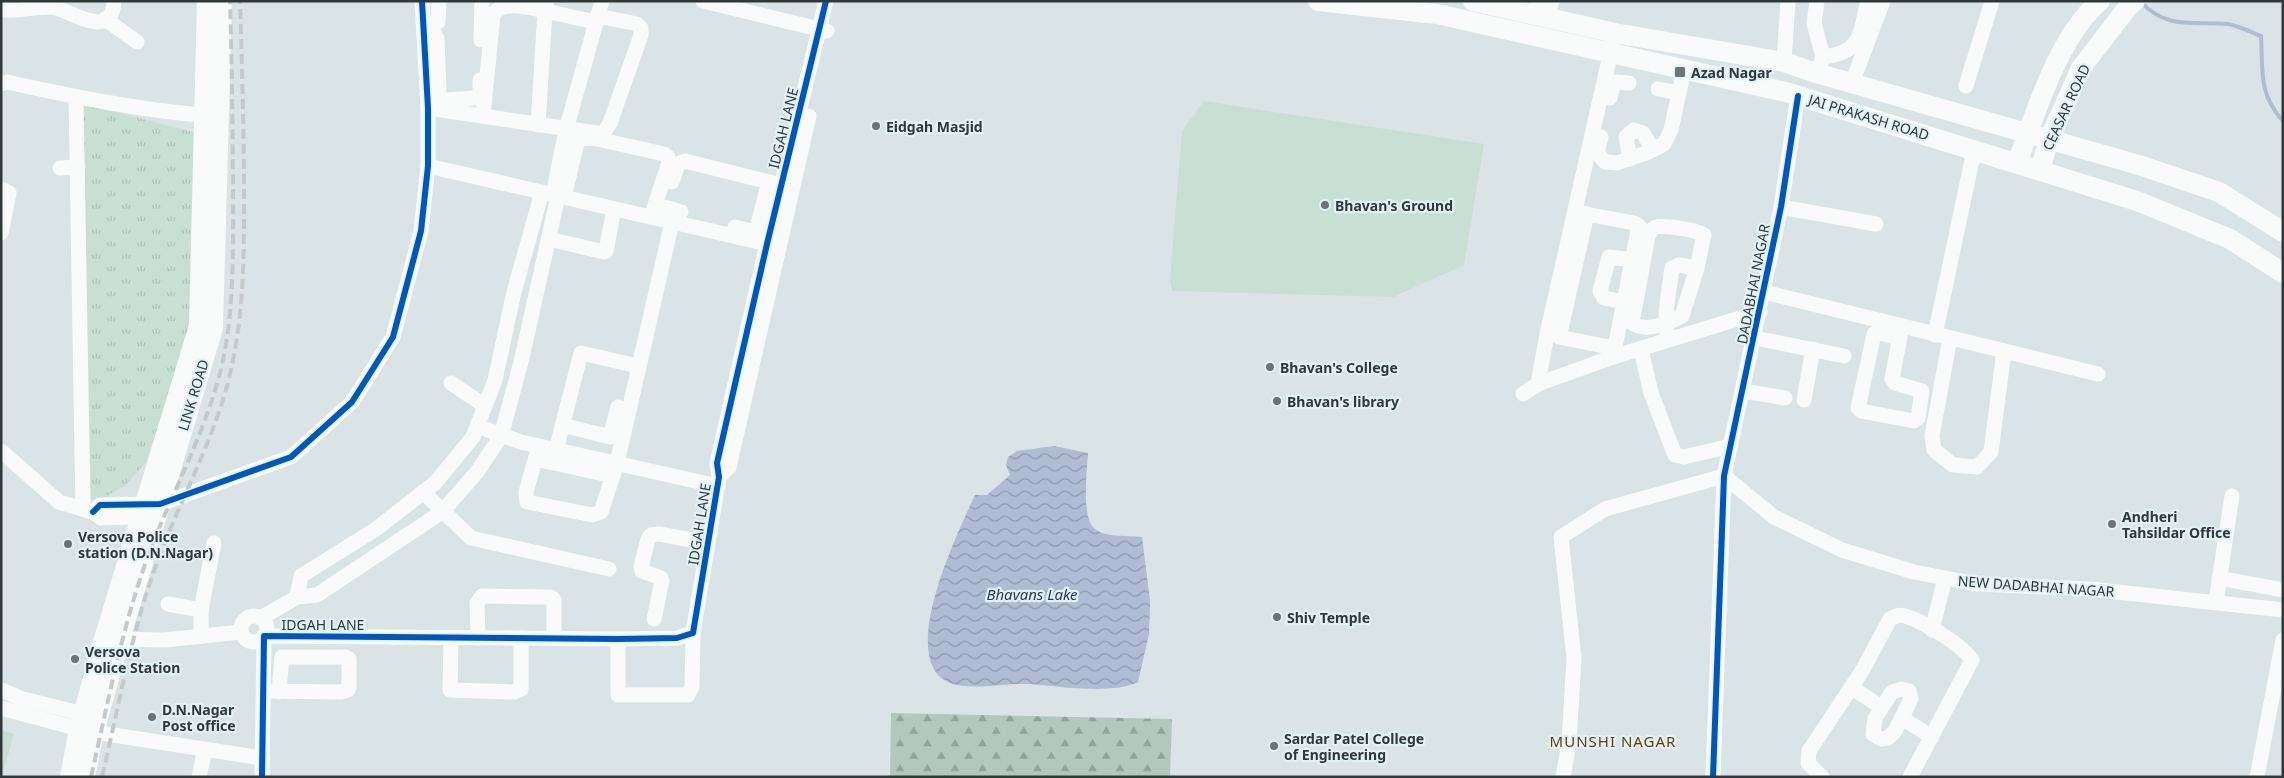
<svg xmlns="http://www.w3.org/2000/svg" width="2284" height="778" viewBox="0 0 2284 778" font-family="'Noto Sans',sans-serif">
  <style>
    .green { fill: #c8e0d4 }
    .forest { fill: url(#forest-firs) }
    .park { fill: url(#park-tufts) }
    .water { fill: url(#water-waves) }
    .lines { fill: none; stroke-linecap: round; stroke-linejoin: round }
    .stream { stroke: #afbcd4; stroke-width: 4 }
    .minor { stroke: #f9fbfb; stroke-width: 15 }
    .major { stroke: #f9fbfb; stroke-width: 20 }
    .rail { stroke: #c6c9c9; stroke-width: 4; stroke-dasharray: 10 5; stroke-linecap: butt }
    .cycleway-casing { stroke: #e2f3f7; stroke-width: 9 }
    .cycleway { stroke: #0057b8; stroke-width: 6 }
    .poi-dot { fill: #6c7476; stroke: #e2f3f7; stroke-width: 2 }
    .labels { text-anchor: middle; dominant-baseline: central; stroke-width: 4.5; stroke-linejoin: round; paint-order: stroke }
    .poi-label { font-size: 14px; font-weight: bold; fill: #31383a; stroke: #e2f3f7; text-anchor: start }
    .street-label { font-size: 14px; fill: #31383a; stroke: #e2f3f7 }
    .water-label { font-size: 15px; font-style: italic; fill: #273662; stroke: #e2f3f7 }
    .neighbourhood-label { font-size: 15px; letter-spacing: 1px; fill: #63400b; stroke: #e2f3f7 }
  </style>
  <defs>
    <pattern id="forest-firs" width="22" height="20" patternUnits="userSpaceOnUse" patternTransform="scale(1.25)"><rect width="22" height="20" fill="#b1c9bd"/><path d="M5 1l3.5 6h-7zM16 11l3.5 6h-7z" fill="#91a49b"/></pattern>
    <pattern id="park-tufts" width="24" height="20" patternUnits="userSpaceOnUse" patternTransform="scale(1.25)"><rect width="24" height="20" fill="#c8e0d4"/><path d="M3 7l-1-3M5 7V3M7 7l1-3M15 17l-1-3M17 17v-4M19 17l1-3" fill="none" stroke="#acc1b7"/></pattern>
    <pattern id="water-waves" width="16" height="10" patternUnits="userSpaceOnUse" patternTransform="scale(1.25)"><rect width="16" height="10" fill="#afbcd4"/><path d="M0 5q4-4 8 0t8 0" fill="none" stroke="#8f9aad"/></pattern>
  </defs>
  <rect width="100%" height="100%" fill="#dae3e5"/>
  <g class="green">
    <polygon points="1204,101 1484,144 1464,265 1393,297 1172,291 1170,280 1182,131"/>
    <polygon points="1,730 14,734 2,777 1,777"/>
  </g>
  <polygon class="forest" points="891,713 1172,719 1170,777 890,777"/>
  <polygon class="park" points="81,103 197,133 190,331 146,462 125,486 96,502 91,499"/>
  <path class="water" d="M1054,446l34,7c-1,18 -7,66 7,76 11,9 33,6 47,8l8,64 -1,33 -11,48c-27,13 -79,4 -109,2 -23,-1 -54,6 -76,0 -61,-19 6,-154 22,-189h12l23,-20 -4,-10 2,-8 9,-6z"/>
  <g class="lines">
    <path class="stream" d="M2141,2c26,28 52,19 87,22 11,2 23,8 33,12 2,34 -3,58 22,85"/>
    <g class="minor">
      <polyline points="703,1 827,31"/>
      <polyline points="1817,1 1814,23 1823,57 1820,65"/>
      <path d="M1,10c18,2 34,-4 51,-3 17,2 60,36 62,-6"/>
      <polyline points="1535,16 1539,1"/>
      <polyline points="105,19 137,42"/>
      <polyline points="1547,19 1552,1"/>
      <polyline points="423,23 438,22 439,1"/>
      <polyline points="424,33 434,33 437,38 439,91 427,94"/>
      <polyline points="481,40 482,1"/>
      <path d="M1823,57c40,-5 36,-22 45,-56"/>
      <polyline points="1784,62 1788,1"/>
      <polyline points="1852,83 1883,1"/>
      <path d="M1,84l6,-2c68,15 136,29 206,34"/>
      <polyline points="1966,86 1992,1"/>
      <polyline points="1658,89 1679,93"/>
      <polyline points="76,97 83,509"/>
      <polyline points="1610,98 1614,82 1629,83"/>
      <polyline points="433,101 475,98 480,93 480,80"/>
      <polyline points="428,108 603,134 610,123 641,35 641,28 637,24 597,16"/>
      <path d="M483,116l10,-101c8,-15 36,-8 52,-4l2,-10"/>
      <polyline points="538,125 545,11 596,22"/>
      <polyline points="1601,137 1597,153 1605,162 1617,163 1646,153 1664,144 1671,130 1684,70"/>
      <polyline points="1630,159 1626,137 1634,130 1643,133 1653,150"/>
      <polyline points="428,166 777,246"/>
      <polyline points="60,168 78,167"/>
      <polyline points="672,182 678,164 685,161 781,185"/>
      <polyline points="1,189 9,193 1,233"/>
      <polyline points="553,195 566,130 602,1"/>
      <polyline points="564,197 577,143 580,139 593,138 664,154 668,157 669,162 651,217"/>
      <polyline points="664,207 681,212"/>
      <polyline points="1781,207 1876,224"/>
      <polyline points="1575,212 1634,223 1639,226 1613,357"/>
      <polyline points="1587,214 1559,337 1614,348"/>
      <polyline points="735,227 751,231 757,228 769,182"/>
      <polyline points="549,239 604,252 606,251 614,209"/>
      <polyline points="1764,292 2098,374"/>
      <polyline points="1624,302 1604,298 1600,291 1609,257 1633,260"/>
      <polyline points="1935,335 1974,151"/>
      <polyline points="1755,338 1844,356"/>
      <polyline points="1899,338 1880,333 1874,334 1858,408 1861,411 1914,421 1918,418 1922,391 1895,383 1892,379 1902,326"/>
      <polyline points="1950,338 1932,436 1934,450 1953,465 1977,467 1991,452 2004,351"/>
      <path d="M1668,340c-5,-24 1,-47 4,-72l7,-3 18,3 7,-33c-5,-5 -40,-10 -48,-8 -4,1 -6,5 -8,9l-16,87c14,10 37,0 50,-7l15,-48"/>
      <polyline points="1641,349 1651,393 1675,455 1684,457 1731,446"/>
      <polyline points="451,383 485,406"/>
      <polyline points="1538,384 1547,334 1613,42"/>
      <polyline points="1743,391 1785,398"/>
      <polyline points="1523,394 1538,384 1613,357 1760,312"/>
      <polyline points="1804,400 1813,349"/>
      <polyline points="562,425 610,437 618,407"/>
      <polyline points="477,426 521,442 718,486"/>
      <polyline points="539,446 526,492 527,502 592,515 601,512 617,463 672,222"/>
      <polyline points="556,450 581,353 638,366"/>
      <polyline points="1,451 59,502 93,512 101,518 149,516"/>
      <polyline points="536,459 613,476"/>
      <polyline points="1724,476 1774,517 1842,550 1914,572 1977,584 2089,589 2283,610"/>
      <polyline points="719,477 729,467 809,116"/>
      <polyline points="423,492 471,538 609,569"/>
      <polyline points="93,512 100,505 160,504 291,457 352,402 393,337 421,231 428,166 428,108 422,1"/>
      <polyline points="2219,578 2283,590"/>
      <polyline points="297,597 301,576 376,529 435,483 473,437 495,380 514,292 542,192"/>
      <polyline points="2216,602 2232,496"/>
      <polyline points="168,604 201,610"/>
      <circle cx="254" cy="629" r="13"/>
      <polyline points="261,618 297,597 317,595 442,512 477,472 501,436 521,362 558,196"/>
      <polyline points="654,619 662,581 661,578 642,571 641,567 648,539 651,535 659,534 708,543"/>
      <polyline points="1932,630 1945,578"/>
      <polyline points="201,636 201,610 214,543"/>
      <polyline points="451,638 450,690 514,692 521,689 521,638"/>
      <polyline points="478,638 477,603 482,596 551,597 554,600 554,638"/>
      <polyline points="111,639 164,640 241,632"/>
      <polyline points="618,639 618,695 688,695 692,687 693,633"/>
      <polyline points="1851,687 1881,707"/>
      <polygon points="1901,689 1909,691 1911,699 1895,731 1888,738 1881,739 1873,734 1875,718 1892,692"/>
      <polyline points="1,690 20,698 83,714"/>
      <polyline points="264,691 341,692 348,690 349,687 349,659 345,657 282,657 279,692"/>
      <polyline points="1,708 79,729"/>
      <polyline points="1902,718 1932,737"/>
      <polyline points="94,732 262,758"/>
      <polyline points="199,777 205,749"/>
      <polyline points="262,777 264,636 618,639 677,638 693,633 719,477 717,463 767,244 826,1"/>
      <polyline points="1563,777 1569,743 1574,658 1561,537 1605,509 1724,476"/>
      <polyline points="1713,777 1724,476 1781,207 1798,96"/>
      <path d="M1822,777l-14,-14 1,-12 53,-80 28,-52c6,-3 9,-5 15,-3 18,5 57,29 67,44l-62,117"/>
      <polyline points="2257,777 2283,640"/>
    </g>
    <g class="major">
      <polyline points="1318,1 1437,14 1786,92 2137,201 2230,239 2283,273"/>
      <polyline points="1473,1 1615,33 1784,62 1816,73 2139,165 2219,192 2283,232"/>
      <path d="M2017,163c19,-51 41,-126 83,-162"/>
      <polyline points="2040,169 2049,140 2081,68 2128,7 2135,1"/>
      <polyline points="70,777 79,729 104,639 199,326 207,1"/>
      <polyline points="85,777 94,732 120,639 213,328 222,1"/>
    </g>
    <g class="rail">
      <path d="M91,777c17,-74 31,-150 57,-221 24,-64 58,-124 74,-191 12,-54 11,-108 11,-163 0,-67 -1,-134 -3,-201"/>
      <path d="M102,777c17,-72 30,-148 56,-217 24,-65 60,-127 74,-195 12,-56 12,-111 12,-167 0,-66 -2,-131 -4,-197"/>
    </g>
    <g class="cycleway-casing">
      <g id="cycleway">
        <polyline points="93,512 100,505 160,504 291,457 352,402 393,337 421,231 428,166 428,108 422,1"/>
        <polyline points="262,777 264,636 618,639 677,638 693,633 719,477 717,463 767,244 826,1"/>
        <polyline points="1713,777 1724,476 1781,207 1798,96"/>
      </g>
    </g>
    <use href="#cycleway" class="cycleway"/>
  </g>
  <g class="poi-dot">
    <rect x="1674" y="66" width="12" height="12" rx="2.5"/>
    <circle cx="876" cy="126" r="5"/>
    <circle cx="1325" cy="205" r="5"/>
    <circle cx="1270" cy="367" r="5"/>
    <circle cx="1277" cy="401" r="5"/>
    <circle cx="2112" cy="524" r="5"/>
    <circle cx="68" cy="544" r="5"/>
    <circle cx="1277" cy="617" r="5"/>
    <circle cx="75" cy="659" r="5"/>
    <circle cx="152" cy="717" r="5"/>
    <circle cx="1274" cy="746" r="5"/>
  </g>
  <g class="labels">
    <g class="poi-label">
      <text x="1691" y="72">Azad Nagar</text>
      <text x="886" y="126">Eidgah Masjid</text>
      <text x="1335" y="205">Bhavan's Ground</text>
      <text x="1280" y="367">Bhavan's College</text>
      <text x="1287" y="401">Bhavan's library</text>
      <text x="2122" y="516">Andheri<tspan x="2122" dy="16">Tahsildar Office</tspan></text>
      <text x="78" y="536">Versova Police<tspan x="78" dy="16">station (D.N.Nagar)</tspan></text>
      <text x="1287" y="617">Shiv Temple</text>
      <text x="85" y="651">Versova<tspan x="85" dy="16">Police Station</tspan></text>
      <text x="162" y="709">D.N.Nagar<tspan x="162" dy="16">Post office</tspan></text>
      <text x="1284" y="738">Sardar Patel College<tspan x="1284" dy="16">of Engineering</tspan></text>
    </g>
    <g class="street-label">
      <text transform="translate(2066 107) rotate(-65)">CEASAR ROAD</text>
      <text transform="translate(1869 117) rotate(17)">JAI PRAKASH ROAD</text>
      <text transform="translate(783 128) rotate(-76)">IDGAH LANE</text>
      <text transform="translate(1753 284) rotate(-79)">DADABHAI NAGAR</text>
      <text transform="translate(193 395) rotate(-73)">LINK ROAD</text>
      <text transform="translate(699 524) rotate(-81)">IDGAH LANE</text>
      <text transform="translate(2036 586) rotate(4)">NEW DADABHAI NAGAR</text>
      <text x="323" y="624">IDGAH LANE</text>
    </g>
    <g class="water-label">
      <text x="1032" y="594">Bhavans Lake</text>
    </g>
    <g class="neighbourhood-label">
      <text x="1613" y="741">MUNSHI NAGAR</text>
    </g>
  </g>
  <rect width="2284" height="778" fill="none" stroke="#31383a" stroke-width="5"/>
</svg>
